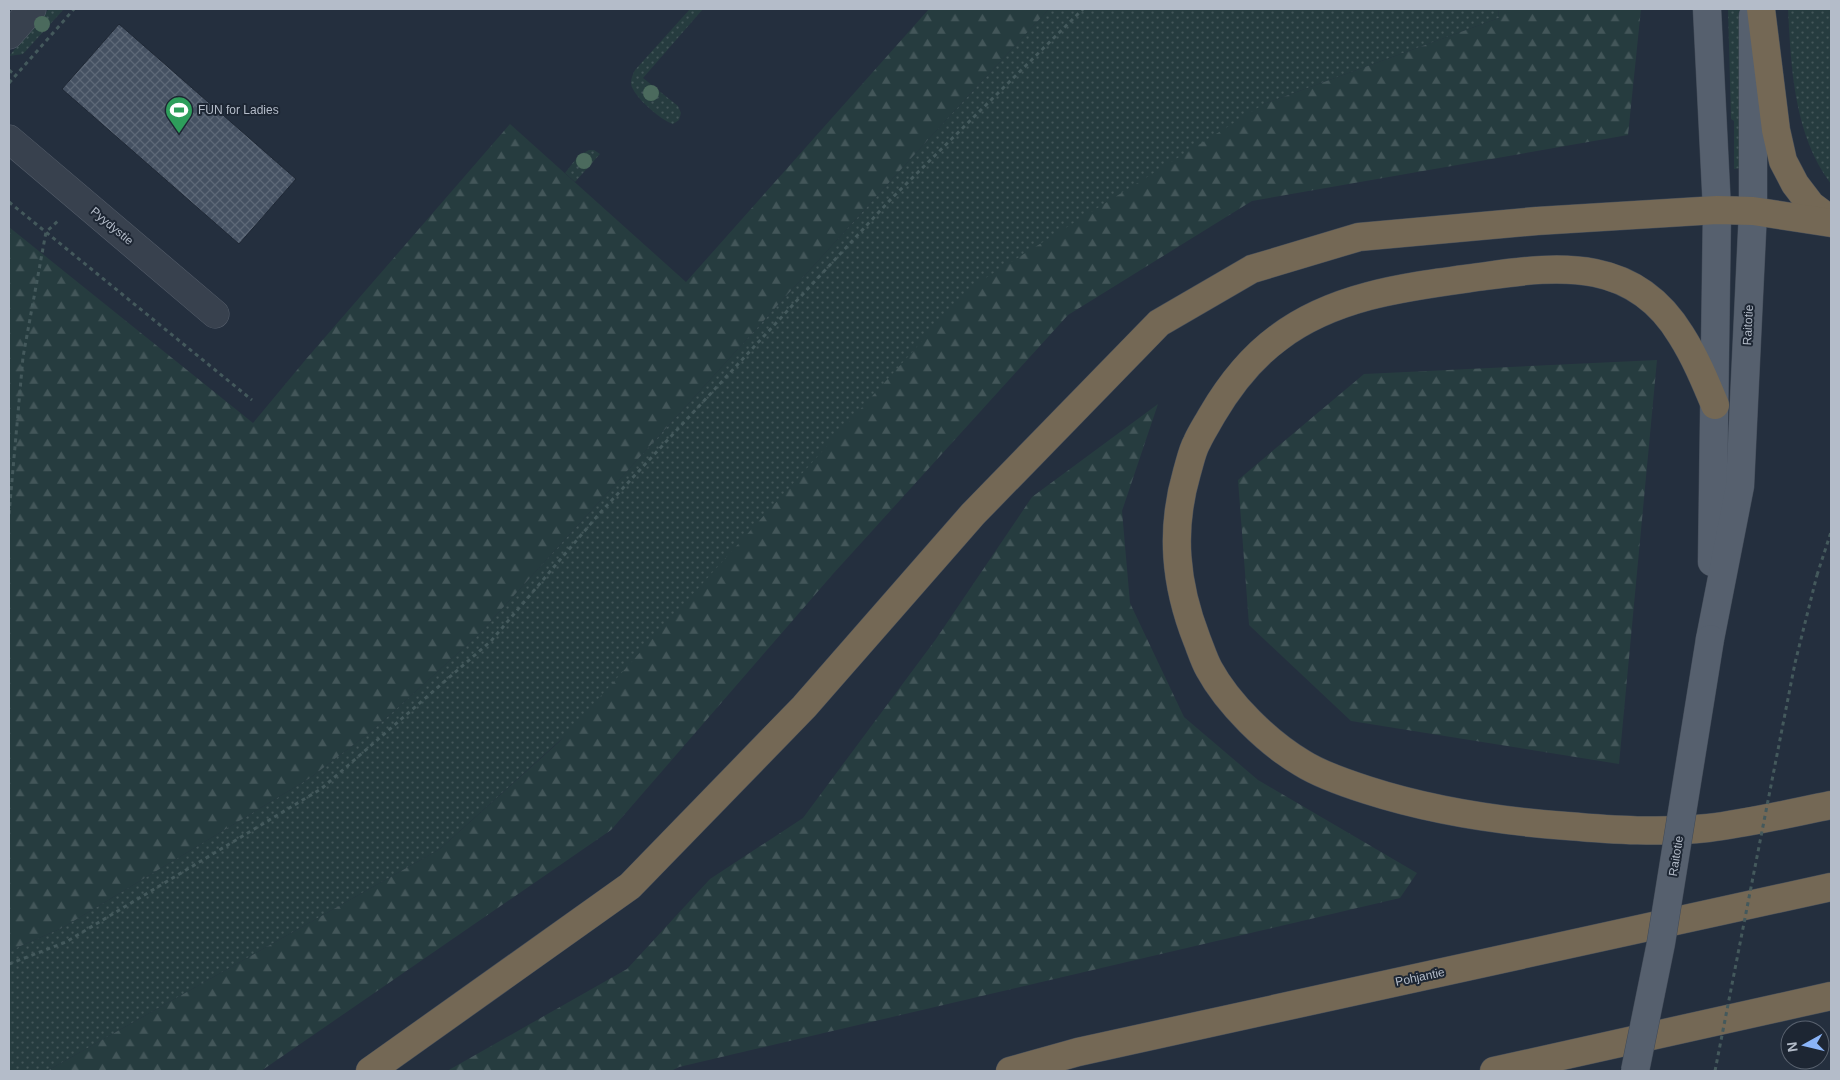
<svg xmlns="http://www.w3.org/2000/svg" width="1840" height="1080" viewBox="0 0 1840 1080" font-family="Helvetica,sans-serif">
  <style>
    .grass { fill: url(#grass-dots) }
    .forest { fill: url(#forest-firs) }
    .building { fill: url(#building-cross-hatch); stroke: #1f2835 }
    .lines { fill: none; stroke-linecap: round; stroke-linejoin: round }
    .minor-casing { stroke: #565f6c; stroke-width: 29 }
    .major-casing { stroke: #414a57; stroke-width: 29 }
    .highway-casing { stroke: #434c59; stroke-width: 29 }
    .path { stroke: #44595c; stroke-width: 3; stroke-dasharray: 4 4; stroke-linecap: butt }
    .minor { stroke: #38414e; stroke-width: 28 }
    .major { stroke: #56606e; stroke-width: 28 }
    .highway { stroke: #746855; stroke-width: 28 }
    .major-bridge-casing { stroke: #414a57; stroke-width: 29; stroke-linecap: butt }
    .path-bridge { stroke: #44595c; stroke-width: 3; stroke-dasharray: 4 4; stroke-linecap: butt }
    .major-bridge { stroke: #56606e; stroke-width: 28 }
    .tree { fill: #4b6a5d }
    .labels { text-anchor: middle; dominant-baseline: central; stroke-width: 4; stroke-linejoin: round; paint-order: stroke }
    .poi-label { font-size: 12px; fill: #b4bcc9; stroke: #1d2633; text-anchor: start }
    .street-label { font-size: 12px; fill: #b4bcc9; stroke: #1d2633 }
  </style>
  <defs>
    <pattern id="grass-dots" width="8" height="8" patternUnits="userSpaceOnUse" patternTransform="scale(1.25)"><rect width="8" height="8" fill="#263c3f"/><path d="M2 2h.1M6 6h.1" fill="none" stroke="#435659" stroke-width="1.8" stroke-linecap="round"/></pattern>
    <pattern id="forest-firs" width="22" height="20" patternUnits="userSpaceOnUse" patternTransform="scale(1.25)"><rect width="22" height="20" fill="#263c3f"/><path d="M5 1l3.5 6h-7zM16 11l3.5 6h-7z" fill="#435659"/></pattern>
    <pattern id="building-cross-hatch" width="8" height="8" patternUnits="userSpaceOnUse" patternTransform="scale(1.25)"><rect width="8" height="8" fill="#455162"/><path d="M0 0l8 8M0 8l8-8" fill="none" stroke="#5d6877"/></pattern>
  </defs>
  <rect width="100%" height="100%" fill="#242f3e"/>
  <g class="grass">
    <polygon points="49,9 64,9 23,54 9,56"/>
    <path d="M690,9h13l-60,69 35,28 3,7 -2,7 -6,4c-11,-3 -35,-24 -40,-35 -4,-6 -1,-13 2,-19z"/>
    <polygon points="1049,9 1498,9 1499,18 1264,104 440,849 47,1071 9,1071 9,951 62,928 310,778 374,729 479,634 945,121"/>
    <polygon points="1728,9 1742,9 1741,168 1734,169 1734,121 1731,119"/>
    <path d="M1788,9h43v175c-37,-49 -40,-116 -43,-175z"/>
    <polygon points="589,150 594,150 600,154 575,182 565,173 579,155"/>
  </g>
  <g class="forest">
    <polygon points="929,9 1049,9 945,121 479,634 374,729 310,778 62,928 9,951 9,227 253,423 307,358 510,124 686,282"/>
    <polygon points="1498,9 1641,9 1628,135 1252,201 1068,315 833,574 611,830 261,1071 47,1071 440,849 559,742 971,287 1264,104 1499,18"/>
    <polygon points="1657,360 1619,764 1351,721 1249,625 1238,480 1364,374"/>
    <polygon points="1158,404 1122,511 1130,603 1184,717 1258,780 1417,873 1400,898 679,1067 671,1071 447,1071 627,969 710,879 803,818 936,639 1032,497"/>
  </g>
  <polygon class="building" points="119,24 296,179 239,244 62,89"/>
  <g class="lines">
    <g class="minor-casing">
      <g id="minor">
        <polyline points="9,35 32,9"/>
        <polyline points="9,139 215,314"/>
      </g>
    </g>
    <g class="major-casing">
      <g id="major">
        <polyline points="1707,9 1717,210 1712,562"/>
        <polyline points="1710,639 1740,486 1753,211 1753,16"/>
      </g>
    </g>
    <g class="highway-casing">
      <g id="highway">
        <polyline points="1761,9 1776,130 1783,161 1795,184 1811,205 1831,220"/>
        <path d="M1715,405c-10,-24 -20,-48 -34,-70 -46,-76 -119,-70 -195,-59 -71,10 -149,17 -208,62 -27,20 -49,48 -66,77 -5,9 -11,18 -15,27 -5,9 -7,20 -10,30 -17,58 -12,112 10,168 4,10 7,20 12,29 19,35 59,74 93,94 19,12 43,20 65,27 65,21 132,31 200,36 47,4 94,7 141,2 41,-5 83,-15 123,-23"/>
        <polyline points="370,1071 630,886 804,707 973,514 1159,323 1252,269 1359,237 1537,221 1717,210 1753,211 1831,223"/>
        <polyline points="1010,1071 1078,1052 1831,887"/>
        <polyline points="1494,1071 1831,996"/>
      </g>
    </g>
    <g class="path">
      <polyline points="9,70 15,75"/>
      <polyline points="9,83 74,9"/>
      <polyline points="9,202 252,400"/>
      <polyline points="9,514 23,357 46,232 60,219"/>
      <polyline points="1817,575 1831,532"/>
      <polyline points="9,964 66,942 321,789 491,641 599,514 892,198 1083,9"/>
    </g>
    <use href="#minor" class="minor"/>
    <use href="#major" class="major"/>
    <use href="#highway" class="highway"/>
    <g class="major-bridge-casing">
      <polyline id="major-bridge" points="1635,1071 1661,943 1710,639"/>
    </g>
    <polyline class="path-bridge" points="1715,1071 1795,663 1817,575"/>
    <use href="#major-bridge" class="major-bridge"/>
  </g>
  <g class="tree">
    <circle cx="42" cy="24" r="8"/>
    <circle cx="651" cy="93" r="8"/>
    <circle cx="584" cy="161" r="8"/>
  </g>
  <defs>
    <g id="stadium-pin" transform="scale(1.4375)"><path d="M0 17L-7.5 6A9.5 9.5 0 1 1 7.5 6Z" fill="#2e9e5b" stroke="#1d2633"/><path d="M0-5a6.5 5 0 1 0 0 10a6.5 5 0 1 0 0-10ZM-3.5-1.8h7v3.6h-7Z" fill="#fff"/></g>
  </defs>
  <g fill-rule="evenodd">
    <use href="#stadium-pin" x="179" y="110"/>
  </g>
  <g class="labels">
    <g class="poi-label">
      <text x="198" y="110">FUN for Ladies</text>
    </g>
    <g class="street-label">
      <text transform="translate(112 226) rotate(40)">Pyydystie</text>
      <text transform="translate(1748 325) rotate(-87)">Raitotie</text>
      <text transform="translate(1676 856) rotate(-81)">Raitotie</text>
      <text transform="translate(1420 977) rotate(-12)">Pohjantie</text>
    </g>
  </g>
  <rect width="1840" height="1080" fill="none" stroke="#b4bcc9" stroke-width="20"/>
  <g transform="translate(1805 1045) rotate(262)"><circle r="24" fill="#1d2633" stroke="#59626f"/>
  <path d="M0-4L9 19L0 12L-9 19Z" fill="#8ab4f8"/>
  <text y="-8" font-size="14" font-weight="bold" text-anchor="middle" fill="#b4bcc9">N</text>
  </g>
</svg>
